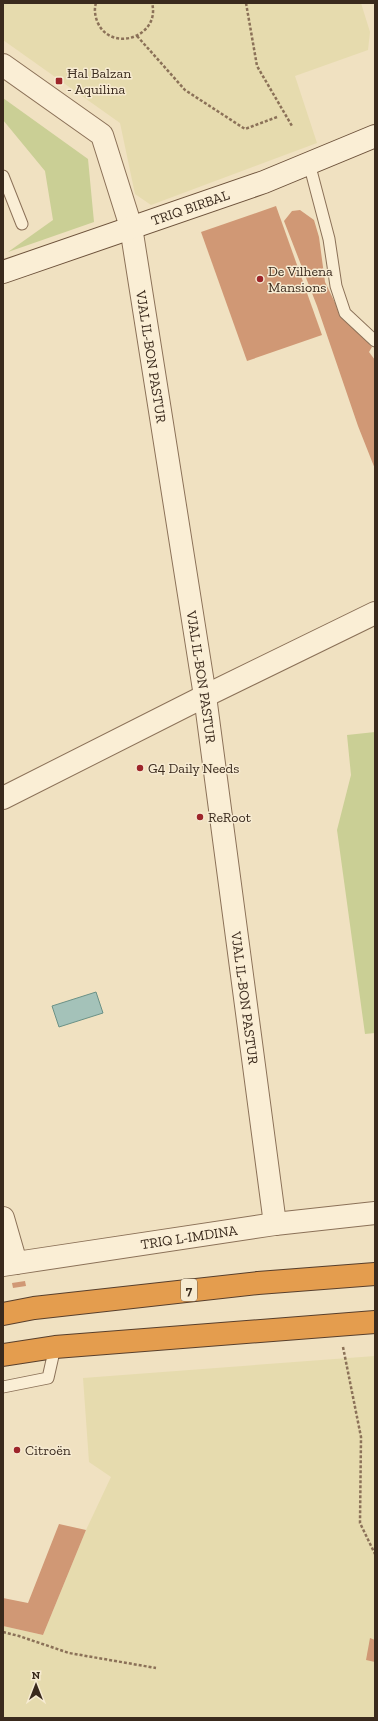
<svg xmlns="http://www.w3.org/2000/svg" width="378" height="1721" viewBox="0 0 378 1721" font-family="'Zilla Slab',serif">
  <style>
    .farmland { fill: #e6dbae }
    .green { fill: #cacf95 }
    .water { fill: #a4c2b9; stroke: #6b9186 }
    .building { fill: #d09875 }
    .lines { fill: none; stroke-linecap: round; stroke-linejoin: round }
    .lane-casing { stroke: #8b7158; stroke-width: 13 }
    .street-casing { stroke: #8b7158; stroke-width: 24 }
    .secondary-casing { stroke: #6d523b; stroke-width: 24 }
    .highway-casing { stroke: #583f2c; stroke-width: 24 }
    .path { stroke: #8b7158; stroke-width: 2.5; stroke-dasharray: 3 2; stroke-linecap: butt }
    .lane { stroke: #faeed5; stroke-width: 11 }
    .street { stroke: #faeed5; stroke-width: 22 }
    .secondary { stroke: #faeed5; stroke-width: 22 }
    .highway { stroke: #e49d4e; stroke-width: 22 }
    .poi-dot { fill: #9d252a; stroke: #f7ebd2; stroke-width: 1.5 }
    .labels { text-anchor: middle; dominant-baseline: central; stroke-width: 3; stroke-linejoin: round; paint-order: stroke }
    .shield { fill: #f7ebd2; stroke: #736453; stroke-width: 1 }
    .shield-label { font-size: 13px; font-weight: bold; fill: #3a2a1d }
    .poi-label { font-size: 14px; fill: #3a2a1d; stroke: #f7ebd2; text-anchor: start }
    .street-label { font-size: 14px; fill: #3a2a1d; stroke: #f7ebd2 }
  </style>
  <rect width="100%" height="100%" fill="#f0e1c1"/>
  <g class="farmland">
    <polygon points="3,3 361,3 370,32 368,50 295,76 317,143 151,205 135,194 120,123 3,40"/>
    <polygon points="375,1356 375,1718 3,1718 3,1626 43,1635 86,1530 111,1477 89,1462 83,1378"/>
  </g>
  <g class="green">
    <polygon points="3,98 88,159 94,222 8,252 53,220 45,171 3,120"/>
    <polygon points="375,732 375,1033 365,1034 337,830 351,775 347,735"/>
  </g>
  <polygon class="water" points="96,992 103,1013 59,1027 52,1006"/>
  <g class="building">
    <polygon points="276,206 322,335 247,361 201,232"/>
    <polygon points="300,210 314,220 319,237 325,282 340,313 372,347 369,352 375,360 375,469 358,426 317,306 284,221 292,211"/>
    <polygon points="25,1281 26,1286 13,1288 12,1283"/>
    <polygon points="59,1524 86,1530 43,1635 3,1626 3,1598 28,1603"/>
    <polygon points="370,1638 375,1640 375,1662 366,1660"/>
  </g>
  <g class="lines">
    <g class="lane-casing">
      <g id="lane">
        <polyline points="309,163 329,239 336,286 345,313 375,341"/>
        <polyline points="3,176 22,224"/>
        <polyline points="3,1387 48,1378 55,1347"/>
      </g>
    </g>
    <g class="street-casing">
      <g id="street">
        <path id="s1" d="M3,65l99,70 29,92 74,469 70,528"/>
        <polyline points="3,798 205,696 375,613"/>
        <polyline points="3,1218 16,1263"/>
        <path id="s2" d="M3,1265l272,-41 100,-11"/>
      </g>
    </g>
    <g class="secondary-casing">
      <g id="secondary">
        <path id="s3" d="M3,272l261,-90 111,-46"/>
      </g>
    </g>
    <g class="highway-casing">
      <g id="highway">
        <polyline points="3,1314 34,1308 258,1283 375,1274"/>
        <polyline points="3,1355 55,1347 375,1322"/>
      </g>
    </g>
    <g class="path">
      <path d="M96,3c-2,6 -1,12 1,18 13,33 64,16 55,-18"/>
      <polyline points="246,3 257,66 292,126"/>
      <polyline points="137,36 185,90 245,129 277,117"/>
      <polyline points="343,1347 361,1437 360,1523 375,1554"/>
      <polyline points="3,1632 19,1636 69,1653 156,1668"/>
    </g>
    <use href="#lane" class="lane"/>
    <use href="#street" class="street"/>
    <use href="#secondary" class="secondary"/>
    <use href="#highway" class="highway"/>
  </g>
  <g class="poi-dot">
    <rect x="55" y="77" width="8" height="8" rx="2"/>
    <circle cx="260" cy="279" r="4"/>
    <circle cx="140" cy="768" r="4"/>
    <circle cx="200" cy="817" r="4"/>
    <circle cx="17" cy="1450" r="4"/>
  </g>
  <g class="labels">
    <rect class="shield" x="181" y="1279" width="16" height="22" rx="3"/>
    <g class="shield-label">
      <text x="189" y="1290">7</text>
    </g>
    <g class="poi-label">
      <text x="67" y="73">Ħal Balzan<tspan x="67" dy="16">- Aquilina</tspan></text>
      <text x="268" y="271">De Vilhena<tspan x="268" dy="16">Mansions</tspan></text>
      <text x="148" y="768">G4 Daily Needs</text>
      <text x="208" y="817">ReRoot</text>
      <text x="25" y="1450">Citroën</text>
    </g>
    <g class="street-label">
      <text stroke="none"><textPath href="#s3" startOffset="198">TRIQ BIRBAL</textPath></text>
      <text stroke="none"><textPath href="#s1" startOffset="349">VJAL IL-BON PASTUR</textPath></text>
      <text stroke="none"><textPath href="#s1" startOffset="673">VJAL IL-BON PASTUR</textPath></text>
      <text stroke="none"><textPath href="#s1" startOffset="997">VJAL IL-BON PASTUR</textPath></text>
      <text stroke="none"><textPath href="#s2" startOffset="188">TRIQ L-IMDINA</textPath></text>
    </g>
  </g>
  <rect width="378" height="1721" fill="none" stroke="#3a2a1d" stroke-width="8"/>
  <g transform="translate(36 1685)" stroke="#f7ebd2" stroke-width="3" paint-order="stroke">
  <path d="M0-3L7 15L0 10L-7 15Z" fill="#3a2a1d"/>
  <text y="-6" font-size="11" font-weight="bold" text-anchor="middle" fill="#3a2a1d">N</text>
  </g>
</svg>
